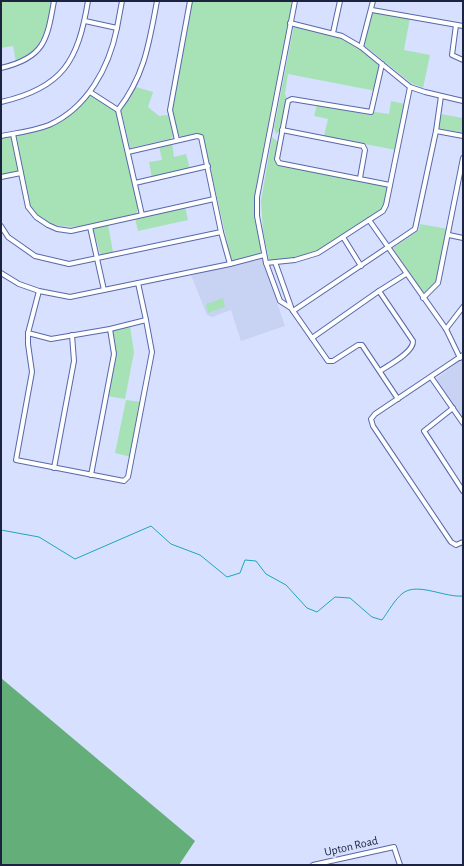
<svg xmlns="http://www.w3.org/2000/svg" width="464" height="866" viewBox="0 0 464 866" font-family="'Alegreya Sans',sans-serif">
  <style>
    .built { fill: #c8d2f2 }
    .green { fill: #a6e2b5 }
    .forest { fill: #64af79 }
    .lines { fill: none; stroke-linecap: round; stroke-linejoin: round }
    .stream { stroke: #1fa6bb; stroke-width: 1 }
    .minor-casing { stroke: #5768a9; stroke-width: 6 }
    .minor { stroke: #fff; stroke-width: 4 }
    .labels { text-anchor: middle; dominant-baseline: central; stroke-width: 3.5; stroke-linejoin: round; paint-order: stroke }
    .street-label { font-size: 12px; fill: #1c233f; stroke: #d7e0fe }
  </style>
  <rect width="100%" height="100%" fill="#d7e0fe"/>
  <g class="built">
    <polygon points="262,258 285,326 241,341 231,310 212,317 207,315 191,275"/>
    <polygon points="463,358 463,420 438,383 437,378"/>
  </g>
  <g class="green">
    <path d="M1,1h52c-5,26 -11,50 -37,61l-3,-16 -12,2z"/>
    <polygon points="192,1 293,1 256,196 256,216 261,251 260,254 233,261 231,259 203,136 198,133 182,137 177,135 172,109"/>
    <polygon points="373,11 410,18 404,50 430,55 423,88 411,83 364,45"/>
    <polygon points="294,25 342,37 361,48 381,64 376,91 288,74 285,93 287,101 280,131 276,134 274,128"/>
    <polygon points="136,87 153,92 148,107 159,116 168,115 173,136 170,139 130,148 121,109"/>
    <path d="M90,93l26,17 22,98 -2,6c-32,7 -83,28 -105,-7 -8,-12 -13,-56 -17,-72l27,-7 25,-12z"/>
    <polygon points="391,101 405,104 396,150 324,136 328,119 314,116 317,105 369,115 375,112 389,114"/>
    <polygon points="440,114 463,118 463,133 438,128"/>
    <path d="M12,135l7,32c-2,8 -11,8 -18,9v-39z"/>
    <polygon points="272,137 278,142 276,161 389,186 385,205 382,210 317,253 274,262 269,260 263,231 261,201"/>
    <polygon points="172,143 174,157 186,154 190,169 152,178 149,162 162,160 159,146"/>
    <polygon points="185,207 188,220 138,231 135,218"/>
    <polygon points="108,224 113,252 101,256 93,230 94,227"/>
    <polygon points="420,224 448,229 436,284 426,292 422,292 393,248 419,230"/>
    <polygon points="223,298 225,307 208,313 206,304"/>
    <polygon points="130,326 134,352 125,399 107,396 114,359 111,330"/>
    <polygon points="126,400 141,402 131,457 115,453"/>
  </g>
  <polygon class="forest" points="1,678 195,841 179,865 1,865"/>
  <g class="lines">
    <path class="stream" d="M1,530l38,7 36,22 76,-33 20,18 29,11 27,22 13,-4 5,-13 11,1 10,13 20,11 21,23 10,4 18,-15 15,1 22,19 10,3c6,-8 13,-21 21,-27 15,-11 42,5 60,3"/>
    <g class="minor-casing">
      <g id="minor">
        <polyline points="372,10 463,26"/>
        <polyline points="85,21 117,28 122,1"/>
        <polyline points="290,23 342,36 361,47 410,87"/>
        <polyline points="456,25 452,55 463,60"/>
        <polyline points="333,33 340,1"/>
        <polyline points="361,47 373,1"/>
        <polyline points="382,64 371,112 292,99 288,101 277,159 279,163 390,185"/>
        <path d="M1,68c43,-10 46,-27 53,-67"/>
        <polyline points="90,92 118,110 142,215"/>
        <path d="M1,102c62,-14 77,-41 87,-101"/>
        <path d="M118,110c27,-35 31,-67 39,-109"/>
        <polyline points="282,130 363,146 365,150 360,178"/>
        <polyline points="436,131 463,136"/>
        <polyline points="13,134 28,207 36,217 48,225 57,229 71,231 214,199"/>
        <path d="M1,136c15,-3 33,-5 48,-11 38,-17 60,-57 68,-97"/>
        <polyline points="177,140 170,110 190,1"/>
        <polyline points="128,152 197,136 201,137 221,232 230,264"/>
        <polyline points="1,177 21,173"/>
        <polyline points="135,183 208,166"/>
        <polyline points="369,220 383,211 386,205 410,87 425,92 463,101"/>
        <polyline points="1,226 8,237 35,256 69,264 221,232"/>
        <polyline points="90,227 104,290"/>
        <polyline points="449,235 463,238"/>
        <polyline points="343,237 361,266"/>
        <polyline points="275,262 291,307"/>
        <polyline points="266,263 257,216 257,197 295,1"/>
        <polyline points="1,273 19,284 39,291 70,297 230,264 264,255"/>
        <polyline points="39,291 28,333 51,339 110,329 146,320 138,283"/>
        <polyline points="379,291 406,274"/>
        <polyline points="423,298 438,283 463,158"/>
        <polyline points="293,311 415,229 436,131 441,96"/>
        <polyline points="446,329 463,307"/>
        <polyline points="28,333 28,344 32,372 16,460 124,481 128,477 152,352 146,320"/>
        <path d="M312,338l67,-47 34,50c1,11 -24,24 -33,30"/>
        <polyline points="463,355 375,414 371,419 373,426 451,542 456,545 463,542"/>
        <polyline points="431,377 463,423"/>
        <polyline points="398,399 362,345 358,345 333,361 328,361 291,308 280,301 266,263 295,260 318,253 369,220 446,329 460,358"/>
        <polyline points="453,408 424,431 463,491"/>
        <polyline points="54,468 74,361 72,335"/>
        <polyline points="91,475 114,354 110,329"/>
        <polyline points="313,865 394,847 400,865"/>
      </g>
    </g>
    <use href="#minor" class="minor"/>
  </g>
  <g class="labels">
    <g class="street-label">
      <text transform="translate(351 846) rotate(-13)">Upton Road</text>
    </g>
  </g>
  <rect width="464" height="866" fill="none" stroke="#1c233f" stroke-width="4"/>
</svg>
